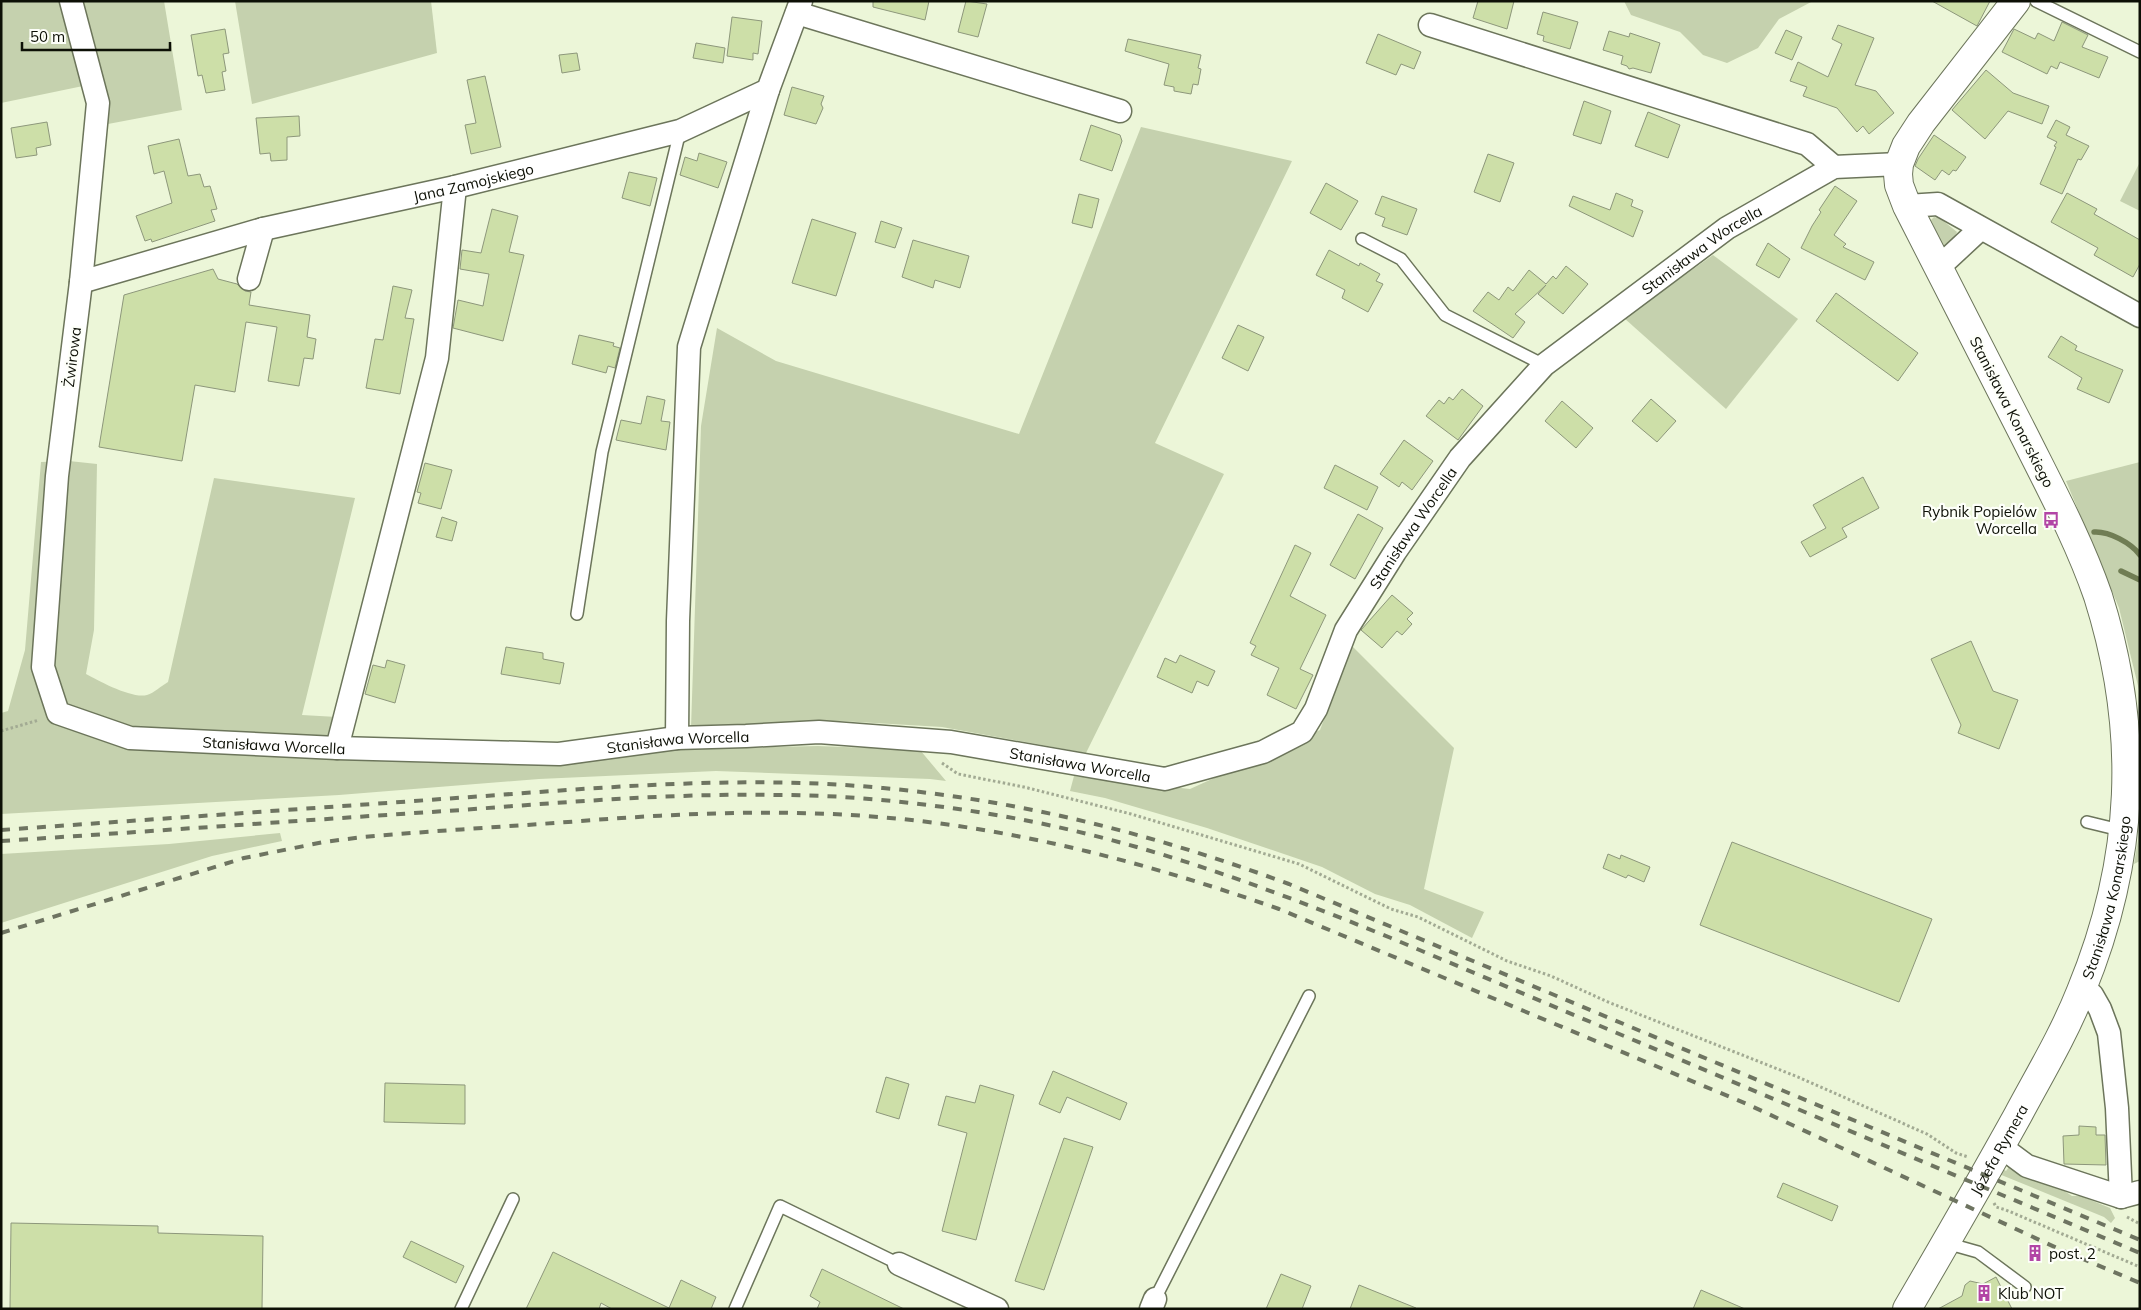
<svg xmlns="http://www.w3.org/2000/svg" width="2141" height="1310" viewBox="0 0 2141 1310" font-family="Mulish,sans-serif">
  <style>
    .green { fill: #c5d1ae }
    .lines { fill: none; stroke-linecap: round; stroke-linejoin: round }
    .stream { stroke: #707d54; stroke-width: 5.5 }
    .building { fill: #cddfa8; stroke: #8d977b }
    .service-casing { stroke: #6c755b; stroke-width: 14 }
    .minor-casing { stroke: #6c755b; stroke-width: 25 }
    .tertiary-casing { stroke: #6c755b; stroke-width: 30 }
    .path { stroke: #a2aa93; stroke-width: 3; stroke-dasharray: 2.5 2.5; stroke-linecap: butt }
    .service { stroke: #fff; stroke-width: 11 }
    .minor { stroke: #fff; stroke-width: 22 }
    .tertiary { stroke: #fff; stroke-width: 28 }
    .rail { stroke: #6e7461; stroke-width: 4; stroke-dasharray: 9 9; stroke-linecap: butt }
    .labels { text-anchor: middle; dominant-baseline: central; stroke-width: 4.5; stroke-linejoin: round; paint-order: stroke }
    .street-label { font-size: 15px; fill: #0d1006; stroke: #fdfff9 }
    .poi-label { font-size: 15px; fill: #0d1006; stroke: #fdfff9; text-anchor: start }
  </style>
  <rect width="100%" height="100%" fill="#ecf6d8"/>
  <g class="green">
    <polygon points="1,1 60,1 83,86 1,103"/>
    <polygon points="80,1 164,1 182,110 108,124 106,91"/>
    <polygon points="235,1 431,1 437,53 252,104"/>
    <polygon points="1624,1 1813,1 1779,19 1758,48 1727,63 1703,55 1680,32 1631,15"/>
    <polygon points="1141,127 1292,161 1155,443 1224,474 1086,753 942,727 841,721 691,728 701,426 717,328 776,361 1019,434"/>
    <polygon points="2140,162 2140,211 2120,201"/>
    <polygon points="1934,217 1941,219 1957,232 1951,244 1944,247 1931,220"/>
    <polygon points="1713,255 1798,319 1726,409 1624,318"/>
    <path d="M69,461l28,3 -3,166 -8,44c13,7 46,25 61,21 7,-2 14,-9 21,-13l46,-204 141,20 -53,217 35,2 1,40 276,-4 76,-4 128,-3 102,4 26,31 -16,-2 -214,-8 -177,8 -200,16 -338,19v-101l7,-2 17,-61 16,-188z"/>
    <polygon points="2140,462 2140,694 2119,608 2066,481"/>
    <polygon points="1352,646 1454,748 1424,889 1484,912 1472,938 1410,905 1375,894 1322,867 1207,828 1105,798 1070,791 1074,776 1190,789 1320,730"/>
    <polygon points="2140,828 2140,861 2134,864"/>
    <polygon points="280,833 282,841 212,856 1,923 1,854 169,844"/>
    <polygon points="2009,1167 2041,1183 2057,1186 2072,1196 2081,1196 2110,1208 2115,1218 2111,1223 2104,1217 1999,1174 2003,1169 2006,1171"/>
  </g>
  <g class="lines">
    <g class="stream">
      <path d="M2094,532c15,-1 37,11 46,23"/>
      <polyline points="2121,571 2140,580"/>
    </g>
  </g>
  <g class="building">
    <polygon points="873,1 929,1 925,20 873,7"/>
    <polygon points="966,1 987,4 978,37 958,32"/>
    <polygon points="1478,1 1514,1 1507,29 1473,18"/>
    <polygon points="1932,1 1990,1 1977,26"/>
    <polygon points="1543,12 1578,22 1570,49 1543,41 1544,36 1537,34"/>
    <polygon points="732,17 762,21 758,54 753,53 753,60 727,56"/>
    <polygon points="2062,22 2088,35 2082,47 2108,57 2099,78 2060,62 2057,69 2051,66 2047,74 2002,52 2014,29 2035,39 2038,33 2054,41"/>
    <polygon points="1838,25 1874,38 1855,85 1876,91 1894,113 1869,134 1863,126 1857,132 1837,108 1803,96 1807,87 1790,81 1798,62 1828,77 1842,44 1832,39"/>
    <polygon points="225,29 229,53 223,54 226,71 222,72 225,90 206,93 202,75 198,76 191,35"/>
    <polygon points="1786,30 1802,37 1792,60 1775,53"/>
    <polygon points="1609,31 1629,37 1630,33 1660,43 1651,73 1633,68 1629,69 1627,66 1621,64 1623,56 1603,50"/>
    <polygon points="1378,34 1421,52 1414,69 1401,64 1396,75 1366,63"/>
    <polygon points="1128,39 1201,55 1198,68 1201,69 1198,85 1193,84 1191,94 1174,91 1174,87 1164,85 1169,64 1125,51"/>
    <polygon points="696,43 725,48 723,63 693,58"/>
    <polygon points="577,53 580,70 562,73 559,55"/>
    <polygon points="1986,70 2013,93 2049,106 2042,124 2008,111 1985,139 1952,110"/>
    <polygon points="485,76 501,147 471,154 465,125 476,123 467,80"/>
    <polygon points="792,87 824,96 821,104 823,108 816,124 784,115"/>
    <polygon points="1584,101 1611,111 1601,144 1573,135"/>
    <polygon points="1648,112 1680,125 1668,158 1635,146"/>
    <polygon points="299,116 300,136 287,137 287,160 271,161 270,153 260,154 256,118"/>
    <polygon points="2056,120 2070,127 2066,135 2089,146 2081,160 2078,159 2062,194 2040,184 2056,147 2054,146 2057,142 2047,137"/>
    <polygon points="47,122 51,145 36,148 37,155 16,158 11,128"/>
    <polygon points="1091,125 1120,135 1122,141 1112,171 1080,160"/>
    <polygon points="1934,135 1966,157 1956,171 1953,170 1949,175 1942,170 1935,180 1915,166 1918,159"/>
    <polygon points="179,139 188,176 200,174 204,187 210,186 217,209 211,210 215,221 152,242 151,239 145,241 136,216 172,203 164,171 154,174 148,146"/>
    <polygon points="699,153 727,162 718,188 680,175 685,157 697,161"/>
    <polygon points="1488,154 1514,163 1500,202 1474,192"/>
    <polygon points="629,172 657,178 650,206 622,198"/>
    <polygon points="1326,183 1358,201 1341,230 1310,213"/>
    <polygon points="1835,186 1857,201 1834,235 1846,244 1843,247 1874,262 1865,280 1801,248 1812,226 1821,212 1819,210"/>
    <polygon points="1616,193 1633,200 1631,206 1643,211 1633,237 1569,206 1573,196 1610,210"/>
    <polygon points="2067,193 2097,209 2094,214 2140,240 2140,264 2133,277 2094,255 2098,248 2051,222"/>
    <polygon points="1079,194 1099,199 1092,228 1072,223"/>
    <polygon points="1382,196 1417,209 1407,235 1382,226 1385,218 1375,214"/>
    <polygon points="492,209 518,216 509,252 524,255 503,341 453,328 458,300 483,306 489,274 460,269 462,250 481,253"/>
    <polygon points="812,219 856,233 836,296 792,283"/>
    <polygon points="881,221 902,228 895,248 875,242"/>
    <polygon points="913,240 969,256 960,288 935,280 933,288 902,277"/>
    <polygon points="1768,243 1790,259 1779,278 1756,265"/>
    <polygon points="1329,250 1359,266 1360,263 1380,274 1376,281 1383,284 1368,312 1342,298 1345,290 1316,275"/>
    <polygon points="1566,266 1588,284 1563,314 1538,294 1546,285 1515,314 1525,322 1513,338 1473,311 1488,292 1499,300 1508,287 1513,291 1529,270 1546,284 1553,276 1556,279"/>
    <polygon points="213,269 218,279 237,284 245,291 251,292 249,305 310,315 307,337 316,339 313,359 304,358 299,386 268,381 277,327 246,322 235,392 195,385 182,461 99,447 124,295"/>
    <polygon points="393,286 412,290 405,318 414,319 400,394 366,388 375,339 383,340"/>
    <polygon points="1836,293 1918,353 1898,381 1816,321"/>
    <polygon points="1238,325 1264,337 1248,371 1222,358"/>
    <polygon points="579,335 614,343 613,346 620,348 615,368 608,366 606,373 572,364"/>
    <polygon points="2061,336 2077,346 2075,350 2123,370 2109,403 2077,389 2082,378 2048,357"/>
    <polygon points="1462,389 1483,406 1458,440 1426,416 1439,400 1444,404 1449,397 1453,400"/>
    <polygon points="647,396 665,400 661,421 670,422 666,450 616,440 621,420 641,424"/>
    <polygon points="1651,399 1676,421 1657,442 1632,421"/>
    <polygon points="1562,401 1593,428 1576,448 1545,421"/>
    <polygon points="1404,440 1433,461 1412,490 1402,482 1399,487 1380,474"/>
    <polygon points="425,463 452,470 441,509 418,503 421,493 417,492"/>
    <polygon points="1335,465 1378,487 1367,510 1324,488"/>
    <polygon points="1863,477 1879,508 1842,528 1847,537 1810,557 1801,542 1826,528 1813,505"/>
    <polygon points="1358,514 1383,528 1355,579 1330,565"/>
    <polygon points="442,517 457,522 452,541 436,537"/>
    <polygon points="1295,545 1311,553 1290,596 1326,615 1300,669 1313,675 1296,709 1267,695 1279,668 1251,655 1256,646 1250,643"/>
    <polygon points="1392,595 1413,613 1407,619 1412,624 1402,635 1397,631 1382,648 1361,630"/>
    <polygon points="1971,641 1993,691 2018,700 1999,749 1958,733 1961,725 1931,659"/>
    <polygon points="506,647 543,653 543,659 564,663 560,684 501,674"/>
    <polygon points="1180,655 1215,671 1208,686 1197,681 1192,693 1157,677 1165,658 1176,663"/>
    <polygon points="387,660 405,665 395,703 365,694 373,665 385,668"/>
    <polygon points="1732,842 1932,919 1899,1002 1700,925"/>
    <polygon points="1608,854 1620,859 1621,855 1650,867 1644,882 1628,875 1626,878 1603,868"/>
    <polygon points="1053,1071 1127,1103 1120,1120 1067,1097 1060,1113 1039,1104"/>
    <polygon points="886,1077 909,1084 899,1119 876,1112"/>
    <polygon points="385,1083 465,1085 465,1124 384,1122"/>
    <polygon points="980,1085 1014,1095 976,1240 942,1231 967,1133 938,1125 946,1096 975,1103"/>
    <polygon points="2079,1126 2096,1127 2096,1135 2105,1135 2106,1165 2064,1164 2063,1136 2079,1135"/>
    <polygon points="1064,1138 1093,1147 1044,1290 1015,1281"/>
    <polygon points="1783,1183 1838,1206 1832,1221 1777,1197"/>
    <polygon points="11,1223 158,1226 158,1233 263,1236 262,1309 10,1309"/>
    <polygon points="411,1241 464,1266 456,1283 403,1257"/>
    <polygon points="553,1252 669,1308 681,1280 716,1297 711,1309 612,1309 601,1303 599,1309 526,1309"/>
    <polygon points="822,1269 904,1309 817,1309 820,1302 810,1296"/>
    <polygon points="1281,1274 1311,1286 1302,1309 1266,1309"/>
    <polygon points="1996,1277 2012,1309 1938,1309 1962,1296 1965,1285 1970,1281 1983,1284"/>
    <polygon points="1359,1285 1416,1308 1416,1309 1350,1309"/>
    <polygon points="1701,1290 1745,1309 1693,1309"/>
  </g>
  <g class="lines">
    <g class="service-casing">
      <g id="service">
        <polyline points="2036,1 2140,52"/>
        <polyline points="1362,239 1401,259 1445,315 1544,365"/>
        <polyline points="577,614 602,452 680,131"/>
        <polyline points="2087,822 2124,831"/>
        <polyline points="1946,1243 1978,1252 2025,1287"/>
        <polyline points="1155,1299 1309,996"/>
        <polyline points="461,1309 513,1199"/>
        <polyline points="735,1309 780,1206 899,1264"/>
      </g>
    </g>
    <g class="minor-casing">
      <g id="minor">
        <path id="s1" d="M71,1l27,102 -17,179 -24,194 -14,191 15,46 72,25 207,10 222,6 118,-16 69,-2 73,-4 132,10 214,37 98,-27 39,-20 14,-23 30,-79 49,-78 65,-94 84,-93 183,-137 107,-61 65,-3"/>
        <polyline points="797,13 1120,111"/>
        <polyline points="1430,25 1807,144 1834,167"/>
        <polyline points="1907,206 1938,204 2140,316"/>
        <polyline points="1938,268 1980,229"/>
        <polyline points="249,279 263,229"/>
        <path id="s2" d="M81,282l182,-53 192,-42 225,-56 88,-41 33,-89"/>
        <polyline points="677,738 678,621 689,347 768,90"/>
        <polyline points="337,748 437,358 455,187"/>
        <polyline points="2083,987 2092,995 2100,1009 2109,1033 2117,1108 2121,1197"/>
        <polyline points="2000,1146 2027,1166 2121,1197 2140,1192"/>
        <polyline points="899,1264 997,1309"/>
        <polyline points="1151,1309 1155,1299"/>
      </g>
    </g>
    <g class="tertiary-casing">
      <g id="tertiary">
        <path id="s3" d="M1907,1309c38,-65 75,-129 111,-194 22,-41 46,-81 63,-124 54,-131 60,-259 17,-395 -19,-55 -47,-107 -73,-159 -39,-77 -79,-154 -118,-231l-8,-21 -1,-11 1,-10 7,-18 15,-23 95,-122"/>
      </g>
    </g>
    <g class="path">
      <polyline points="1,731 39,720"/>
      <polyline points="942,763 958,774 1024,787 1131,814 1299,864 1391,909 1418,917 1507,961 1551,976 1608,1002 1798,1077 1927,1134 1956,1153 1968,1157"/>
      <polyline points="1994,1203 1996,1207 2006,1210 2140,1267"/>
      <polyline points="2127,1217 2140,1224"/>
    </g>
    <use href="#service" class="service"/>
    <use href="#minor" class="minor"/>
    <use href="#tertiary" class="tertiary"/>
    <g class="rail">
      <path d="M1,830c157,-11 314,-22 470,-33 137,-10 275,-22 412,-9 141,13 273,47 406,96l851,356"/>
      <path d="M1,841c154,-10 307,-21 460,-31 107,-8 213,-17 319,-15 66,0 133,7 198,17 148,23 275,70 413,126l749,315"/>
      <path d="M1,933l243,-75 80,-16 39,-5c68,-6 137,-10 205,-15 99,-8 198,-13 298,-6 143,10 279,46 413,93l468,195 312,145 81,34"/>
    </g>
  </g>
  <defs>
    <g id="bus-bare" transform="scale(1.35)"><path d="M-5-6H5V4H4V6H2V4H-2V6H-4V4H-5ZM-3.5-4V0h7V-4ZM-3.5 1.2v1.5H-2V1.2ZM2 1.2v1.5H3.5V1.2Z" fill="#b245a5" stroke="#fdfff9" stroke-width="2.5" paint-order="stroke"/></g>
    <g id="building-bare" transform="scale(1.35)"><path d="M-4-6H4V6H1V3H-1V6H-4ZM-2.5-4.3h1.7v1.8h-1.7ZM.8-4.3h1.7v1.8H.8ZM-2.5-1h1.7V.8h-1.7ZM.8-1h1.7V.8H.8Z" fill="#b245a5" stroke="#fdfff9" stroke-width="2.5" paint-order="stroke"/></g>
  </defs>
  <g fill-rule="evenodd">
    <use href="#bus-bare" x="2051" y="520"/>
    <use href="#building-bare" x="2035" y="1253"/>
    <use href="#building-bare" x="1984" y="1293"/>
  </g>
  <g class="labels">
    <g class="street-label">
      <text stroke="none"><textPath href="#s2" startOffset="405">Jana Zamojskiego</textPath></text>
      <text stroke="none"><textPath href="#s1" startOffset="2621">Stanisława Worcella</textPath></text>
      <text transform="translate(72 357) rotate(-83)">Żwirowa</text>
      <text transform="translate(2012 412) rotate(63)">Stanisława Konarskiego</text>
      <text stroke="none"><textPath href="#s1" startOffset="2216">Stanisława Worcella</textPath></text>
      <text stroke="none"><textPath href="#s1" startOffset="1346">Stanisława Worcella</textPath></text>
      <text stroke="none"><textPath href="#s1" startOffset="941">Stanisława Worcella</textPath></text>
      <text stroke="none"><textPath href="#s1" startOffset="1751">Stanisława Worcella</textPath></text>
      <text stroke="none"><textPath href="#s3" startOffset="460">Stanisława Konarskiego</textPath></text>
      <text stroke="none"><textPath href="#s3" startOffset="184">Józefa Rymera</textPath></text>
    </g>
    <g class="poi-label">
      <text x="2037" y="511" text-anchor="end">Rybnik Popielów<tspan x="2037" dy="17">Worcella</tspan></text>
      <text x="2049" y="1253">post. 2</text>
      <text x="1998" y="1293">Klub NOT</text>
    </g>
  </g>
  <rect width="2141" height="1310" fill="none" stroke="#0d1006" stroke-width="5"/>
  <path d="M22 42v8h148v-8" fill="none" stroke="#0d1006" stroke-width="2.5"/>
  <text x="30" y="42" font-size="15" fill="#0d1006" stroke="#fdfff9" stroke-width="4" paint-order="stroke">50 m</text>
</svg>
